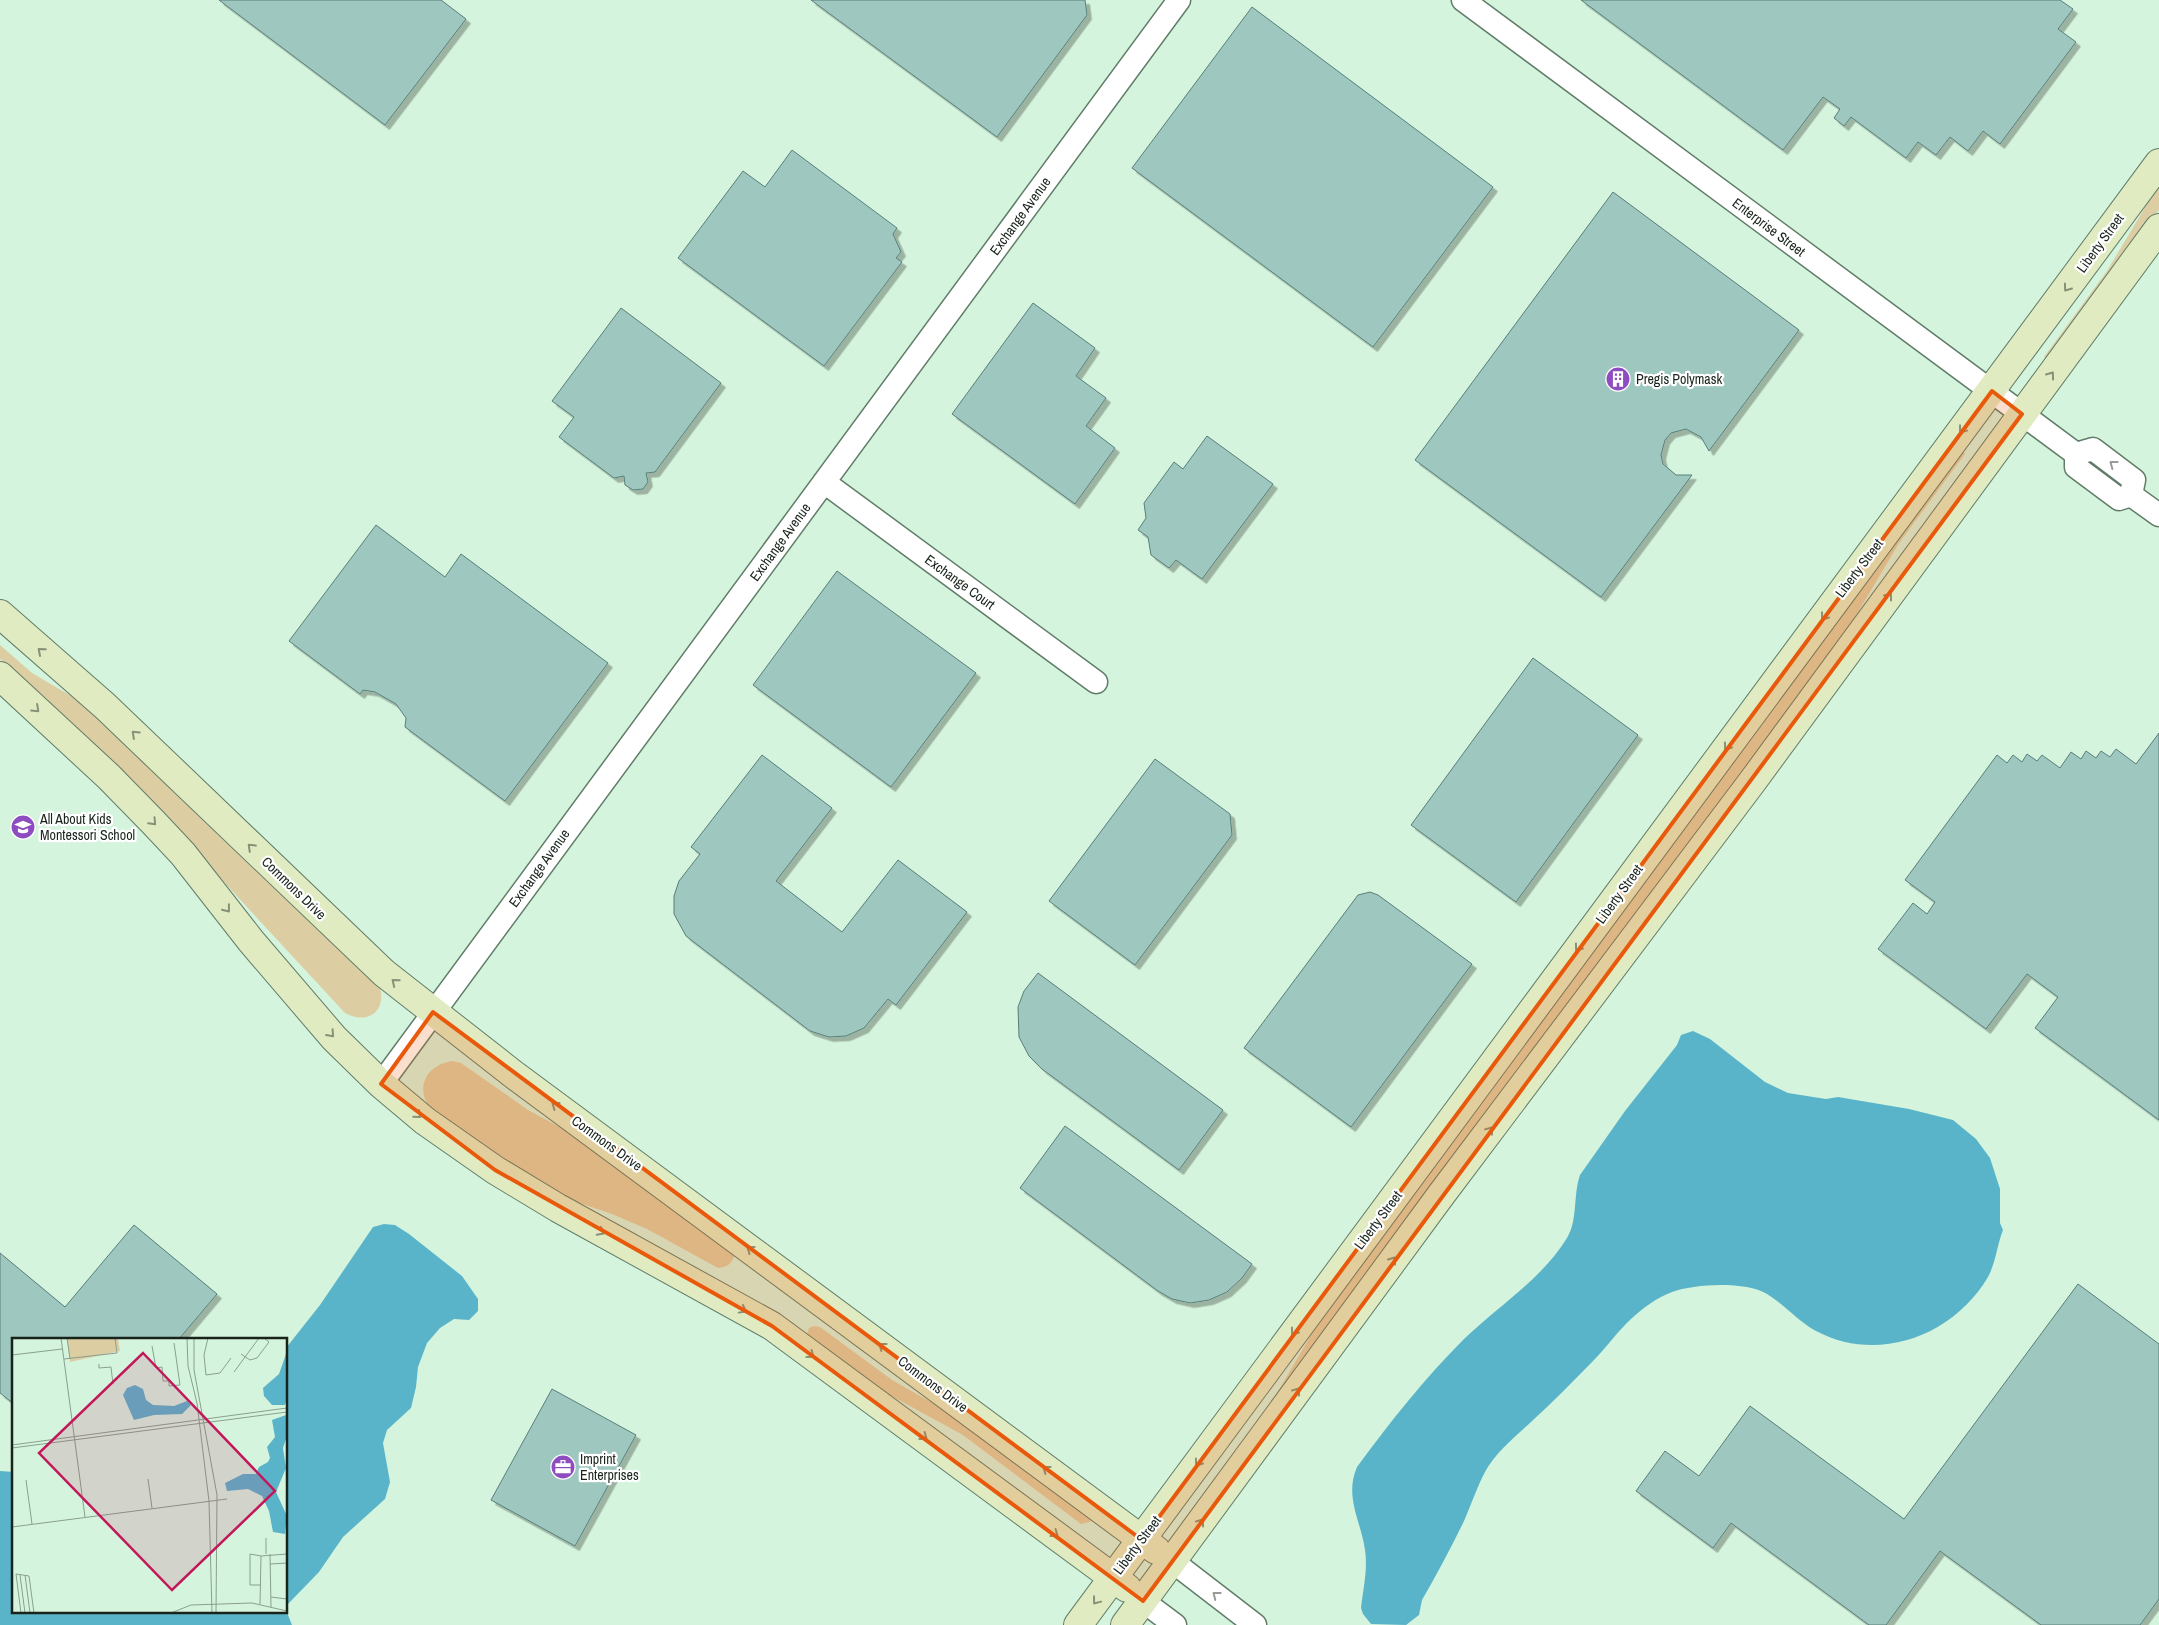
<svg xmlns="http://www.w3.org/2000/svg" width="2159" height="1625" font-family="'Archivo Narrow',sans-serif">
	<style>
		.green { fill: #dccda2 }
		.water { fill: #5ab4c9 }
		.building { fill: #9ec7c0; stroke: #587f79; filter: url(#shadow) }
		.lines { fill: none; stroke-linecap: round; stroke-linejoin: round }
		.street-casing { stroke: #617d69; stroke-width: 25 }
		.secondary-casing { stroke: #617d69; stroke-width: 30 }
		.street { stroke: #fff; stroke-width: 22 }
		.secondary { stroke: #e1ebc2; stroke-width: 28 }
		.oneway { stroke: #879177 }
		.oneway2 { stroke: #979c98 }
		.marked { fill: #e8590c; fill-opacity: 0.2; stroke: #e8590c; stroke-width: 4; stroke-linejoin: round }
		.labels { text-anchor: middle; dominant-baseline: central; stroke-width: 4.5; stroke-linejoin: round; paint-order: stroke }
		.street-label { font-size: 14px; fill: #18231b; stroke: #fff }
		.poi-label { font-size: 14px; fill: #18231b; stroke: #fff; text-anchor: start }
		.inset-road { fill: none; stroke: #89a08f; stroke-width: 1 }
		.view { fill: #c2185b; fill-opacity: 0.15; stroke: #c2185b; stroke-width: 2.5 }
		.inset-edge { fill: none; stroke: #18231b; stroke-width: 2.5 }
	</style>
	<defs>
		<filter id="shadow"><feDropShadow dx="4.5" dy="4.5" stdDeviation="0" flood-color="#0004"/></filter>
	</defs>
	<rect width="100%" height="100%" fill="#d5f4dd"/>
	<path class="green" d="M2159,184V210L2048,361L2044,357L2107,271Z
		M1962,449L1965,454L1899,543L1839,644L1188,1523L1184,1520L1273,1400L1331,1301Z
		M0,645L32,673L83,703L379,984C388,1010 369,1026 345,1013L209,866L0,659Z
		M452,1061L461,1063L528,1110L591,1144L735,1255C731,1264 728,1267 718,1268L647,1229L612,1214L568,1199L499,1159L429,1107C415,1085 428,1065 452,1061Z
		M814,1326L820,1327L892,1380L973,1426L1092,1518L1090,1522L1081,1524L963,1435L888,1394L810,1338L807,1334L809,1328Z"/>
	<path class="water" d="M1693,1031L1710,1039L1765,1082L1788,1093L1826,1099L1838,1097L1909,1109L1953,1120L1976,1139L1990,1158L2000,1189V1223L2003,1230C1997,1245 1996,1262 1988,1277C1953,1336 1878,1364 1816,1331C1798,1321 1785,1305 1767,1294C1745,1281 1695,1284 1672,1292C1656,1298 1643,1308 1631,1319C1617,1332 1606,1348 1593,1361C1573,1381 1553,1402 1532,1421C1516,1436 1495,1453 1485,1472C1477,1487 1471,1505 1464,1521C1451,1548 1437,1574 1422,1600L1419,1615L1406,1625L1371,1624L1363,1614L1361,1608C1363,1590 1368,1569 1365,1550C1361,1521 1344,1497 1357,1467C1390,1422 1424,1379 1464,1339C1498,1306 1542,1279 1567,1238C1578,1220 1573,1195 1580,1175L1625,1111L1677,1045L1681,1035Z
		M384,1224L395,1225L409,1234L462,1276L478,1299V1311L469,1320L454,1319L440,1328L427,1343L418,1367L416,1387L411,1408L387,1430L383,1443L390,1482L385,1499L343,1537L319,1572L288,1604V1615L292,1625H0V1471L14,1472V1611H286V1348L320,1305L373,1227Z"/>
	<path class="building" d="M219,0H441L466,19L385,125Z
		M811,0H1085L1087,15L997,137Z
		M1581,0H2060L2073,9L2058,29L2076,42L2000,144L1983,131L1968,151L1950,137L1936,155L1918,142L1906,158L1851,117L1844,126L1834,118L1840,109L1823,97L1783,150Z
		M1252,7L1493,187L1373,347L1132,168Z
		M792,150L897,228L893,234L901,252L896,258L902,262L824,366L678,258L743,171L765,187Z
		M1613,192L1799,330L1709,451L1701,437L1686,429L1671,433L1665,440L1661,455L1663,464L1676,475H1692L1601,597L1415,460Z
		M1033,303L1095,348L1076,376L1106,398L1086,426L1115,448L1075,504L952,414Z
		M621,308L721,383L655,472L646,473L648,482L643,489L633,490L625,485L624,476L614,478L559,437L574,417L552,401Z
		M1207,436L1273,484L1202,579L1176,560L1169,568L1151,555L1148,537L1138,530L1146,518L1144,503L1174,462L1183,469Z
		M376,525L445,577L461,554L608,663L505,801L405,727L406,718L396,704L375,692L363,690L360,694L289,641Z
		M837,571L976,673L891,787L753,685Z
		M1533,658L1638,735L1516,902L1411,825Z
		M2159,733V1120L2035,1028L2058,997L2027,974L1986,1029L1878,949L1913,903L1927,914L1935,902L1905,880L1997,755L2007,763L2013,755L2022,762L2027,754L2037,761L2042,755L2060,768L2071,752L2081,759L2086,751L2096,758L2101,751L2110,757L2116,749L2136,764Z
		M762,755L832,808L776,881L842,932L898,860L967,912L896,1005L888,999L864,1028L846,1036L829,1037L810,1031L686,936L674,914V896L679,881L700,854L691,847Z
		M1155,759L1230,814L1232,835L1135,965L1049,901Z
		M1370,892L1378,895L1472,964L1351,1127L1244,1048L1358,895Z
		M1038,973L1223,1110L1179,1170L1042,1069L1029,1056L1019,1037L1018,1007L1024,991Z
		M1065,1126L1252,1264L1242,1278L1227,1292L1209,1300L1190,1303L1172,1299L1158,1291L1020,1188Z
		M134,1225L217,1294L179,1339H14V1404L0,1393V1253L65,1307Z
		M2078,1284L2159,1344V1599L2140,1625H2041L1940,1551L1886,1625H1869L1731,1523L1713,1548L1636,1491L1665,1451L1699,1476L1750,1406L1904,1519Z
		M552,1389L636,1435L575,1546L491,1500Z"/>
	<g class="lines">
		<defs>
			<path id="street" d="M1463,0L2076,454
				M2076,454L2093,449L2134,480L2131,495
				M2076,454V467L2119,499L2131,495
				M824,482L1096,682
				M2131,495L2159,515
				M381,1084L1179,0
				M1172,1561L1255,1625
				M1143,1601L1175,1625"/>
			<path id="secondary" d="M0,614L105,706L384,973L513,1074L1156,1550
				M0,676L109,777L153,822L183,854L251,941L334,1038L381,1084L425,1121L495,1170L558,1208L772,1326L1127,1588
				M1078,1625L2159,163
				M1125,1625L1441,1195L1752,782L2159,228"/>
		</defs>
		<use href="#street" class="street-casing"/>
		<use href="#secondary" class="secondary-casing"/>
		<use href="#street" class="street"/>
		<use href="#secondary" class="secondary"/>
	</g>
	<defs><path id="oneway-chevron" d="M-2-3.5L2.5 0L-2 3.5" fill="none" stroke-width="1.6" stroke-linecap="round" stroke-linejoin="round" transform="scale(1.25)"/></defs>
	<g class="oneway">
		<use href="#oneway-chevron" transform="translate(2067 288) rotate(126)"/>
		<use href="#oneway-chevron" transform="translate(2051 375) rotate(-54)"/>
		<use href="#oneway-chevron" transform="translate(1962 430) rotate(127)"/>
		<use href="#oneway-chevron" transform="translate(1889 596) rotate(-54)"/>
		<use href="#oneway-chevron" transform="translate(1824 617) rotate(127)"/>
		<use href="#oneway-chevron" transform="translate(41 651) rotate(-139)"/>
		<use href="#oneway-chevron" transform="translate(36 709) rotate(43)"/>
		<use href="#oneway-chevron" transform="translate(135 734) rotate(-137)"/>
		<use href="#oneway-chevron" transform="translate(1727 747) rotate(126)"/>
		<use href="#oneway-chevron" transform="translate(153 822) rotate(47)"/>
		<use href="#oneway-chevron" transform="translate(251 847) rotate(-136)"/>
		<use href="#oneway-chevron" transform="translate(227 909) rotate(52)"/>
		<use href="#oneway-chevron" transform="translate(1578 948) rotate(126)"/>
		<use href="#oneway-chevron" transform="translate(395 982) rotate(-141)"/>
		<use href="#oneway-chevron" transform="translate(331 1034) rotate(48)"/>
		<use href="#oneway-chevron" transform="translate(555 1105) rotate(-144)"/>
		<use href="#oneway-chevron" transform="translate(418 1115) rotate(40)"/>
		<use href="#oneway-chevron" transform="translate(1490 1130) rotate(-53)"/>
		<use href="#oneway-chevron" transform="translate(601 1232) rotate(28)"/>
		<use href="#oneway-chevron" transform="translate(750 1249) rotate(-144)"/>
		<use href="#oneway-chevron" transform="translate(1393 1260) rotate(-54)"/>
		<use href="#oneway-chevron" transform="translate(743 1310) rotate(29)"/>
		<use href="#oneway-chevron" transform="translate(1294 1332) rotate(126)"/>
		<use href="#oneway-chevron" transform="translate(882 1346) rotate(-143)"/>
		<use href="#oneway-chevron" transform="translate(811 1355) rotate(36)"/>
		<use href="#oneway-chevron" transform="translate(1297 1391) rotate(-54)"/>
		<use href="#oneway-chevron" transform="translate(924 1437) rotate(37)"/>
		<use href="#oneway-chevron" transform="translate(1198 1463) rotate(126)"/>
		<use href="#oneway-chevron" transform="translate(1046 1469) rotate(-143)"/>
		<use href="#oneway-chevron" transform="translate(1201 1522) rotate(-54)"/>
		<use href="#oneway-chevron" transform="translate(1055 1534) rotate(36)"/>
		<use href="#oneway-chevron" transform="translate(1096 1601) rotate(127)"/>
	</g>
	<g class="oneway2">
		<use href="#oneway-chevron" transform="translate(2113 464) rotate(-143)"/>
		<use href="#oneway-chevron" transform="translate(1216 1595) rotate(-142)"/>
	</g>
	<path class="marked" d="M1992,391L2022,414L1143,1601L772,1326L495,1170L381,1084L433,1012L1142,1540Z"/>
	<defs>
		<symbol id="building-disc" viewBox="-11 -11 22 22"><circle r="9.5" fill="#8e4cc1" stroke="#fff"/><path d="M-4-6H4V6H1V3H-1V6H-4ZM-2.5-4.3h1.7v1.8h-1.7ZM.8-4.3h1.7v1.8H.8ZM-2.5-1h1.7V.8h-1.7ZM.8-1h1.7V.8H.8Z" fill="#fff"/></symbol>
		<symbol id="school-disc" viewBox="-11 -11 22 22"><circle r="9.5" fill="#8e4cc1" stroke="#fff"/><path d="M0-5L7-2L0 1L-7-2ZM-4 1L0 2.5L4 1V4Q0 6-4 4Z" fill="#fff"/></symbol>
		<symbol id="office-disc" viewBox="-11 -11 22 22"><circle r="9.5" fill="#8e4cc1" stroke="#fff"/><path d="M-6-3h4V-5.5h4V-3h4V5H-6ZM-1-4.5V-3h2v-1.5ZM-6 0V1H6V0Z" fill="#fff"/></symbol>
	</defs>
	<g fill-rule="evenodd">
		<use href="#building-disc" x="1604" y="365" width="28" height="28"/>
		<use href="#school-disc" x="9" y="813" width="28" height="28"/>
		<use href="#office-disc" x="549" y="1453" width="28" height="28"/>
	</g>
	<g class="labels">
		<g class="street-label">
			<text transform="translate(1020 216) rotate(-54)">Exchange Avenue</text>
			<text transform="translate(1769 227) rotate(37)">Enterprise Street</text>
			<text transform="translate(2100 243) rotate(-54)">Liberty Street</text>
			<text transform="translate(780 542) rotate(-54)">Exchange Avenue</text>
			<text transform="translate(1859 568) rotate(-53)">Liberty Street</text>
			<text transform="translate(960 582) rotate(36)">Exchange Court</text>
			<text transform="translate(539 868) rotate(-54)">Exchange Avenue</text>
			<text transform="translate(294 888) rotate(44)">Commons Drive</text>
			<text transform="translate(1619 894) rotate(-54)">Liberty Street</text>
			<text transform="translate(607 1143) rotate(36)">Commons Drive</text>
			<text transform="translate(1378 1220) rotate(-53)">Liberty Street</text>
			<text transform="translate(933 1384) rotate(37)">Commons Drive</text>
			<text transform="translate(1137 1545) rotate(-53)">Liberty Street</text>
		</g>
		<g class="poi-label">
			<text x="1636" y="379">Pregis Polymask</text>
			<text x="40" y="819">All About Kids<tspan x="40" dy="16">Montessori School</tspan></text>
			<text x="580" y="1459">Imprint<tspan x="580" dy="16">Enterprises</tspan></text>
		</g>
	</g>
	<g transform="translate(12 1338)">
		<rect width="275" height="275" fill="#d5f4dd"/>
		<path d="M55,0H106L108,13L58,24Z" fill="#dccda2"/>
		<path d="M274,16L275,17V61L273,67H260L252,58L251,50L267,36ZM123,47L131,51L134,62L141,67L162,68L175,63L179,67L170,76L142,77L122,82L111,57L115,50ZM274,77L275,98L271,110L274,130L264,154L275,178L273,196L261,194L257,173L250,158L236,151L215,153L213,145L231,136H244L247,129L256,124L258,120L255,109L263,99L260,82Z" fill="#5ab4c9"/>
		<path class="inset-road" d="M49,0L73,179M55,0L58,21M175,0L176,28L185,65L197,163L200,275M182,0V32L205,157L204,275M196,0L192,17L194,37L208,35L219,20M140,8L144,30L150,29L151,43H157V48L168,47L162,5M229,16L238,22L245,20L257,4L252,0M0,17L50,11M52,21L105,15L103,0M87,26V30L99,29L101,46M222,34L247,0M0,107L275,70M0,110L275,74M136,141L140,170M14,142L20,186M0,189L215,161M254,216V200M258,216L259,269M249,218L238,216V247H249M258,226L275,225M8,237L13,275M13,237L18,275M259,259L275,261M248,266L249,218L275,216M9,275L4,236L17,238L22,275M159,275L179,267L240,265L275,273"/>
		<path class="view" d="M131,15L263,153L160,252L27,115Z"/>
		<rect width="275" height="275" class="inset-edge"/>
	</g>
</svg>
